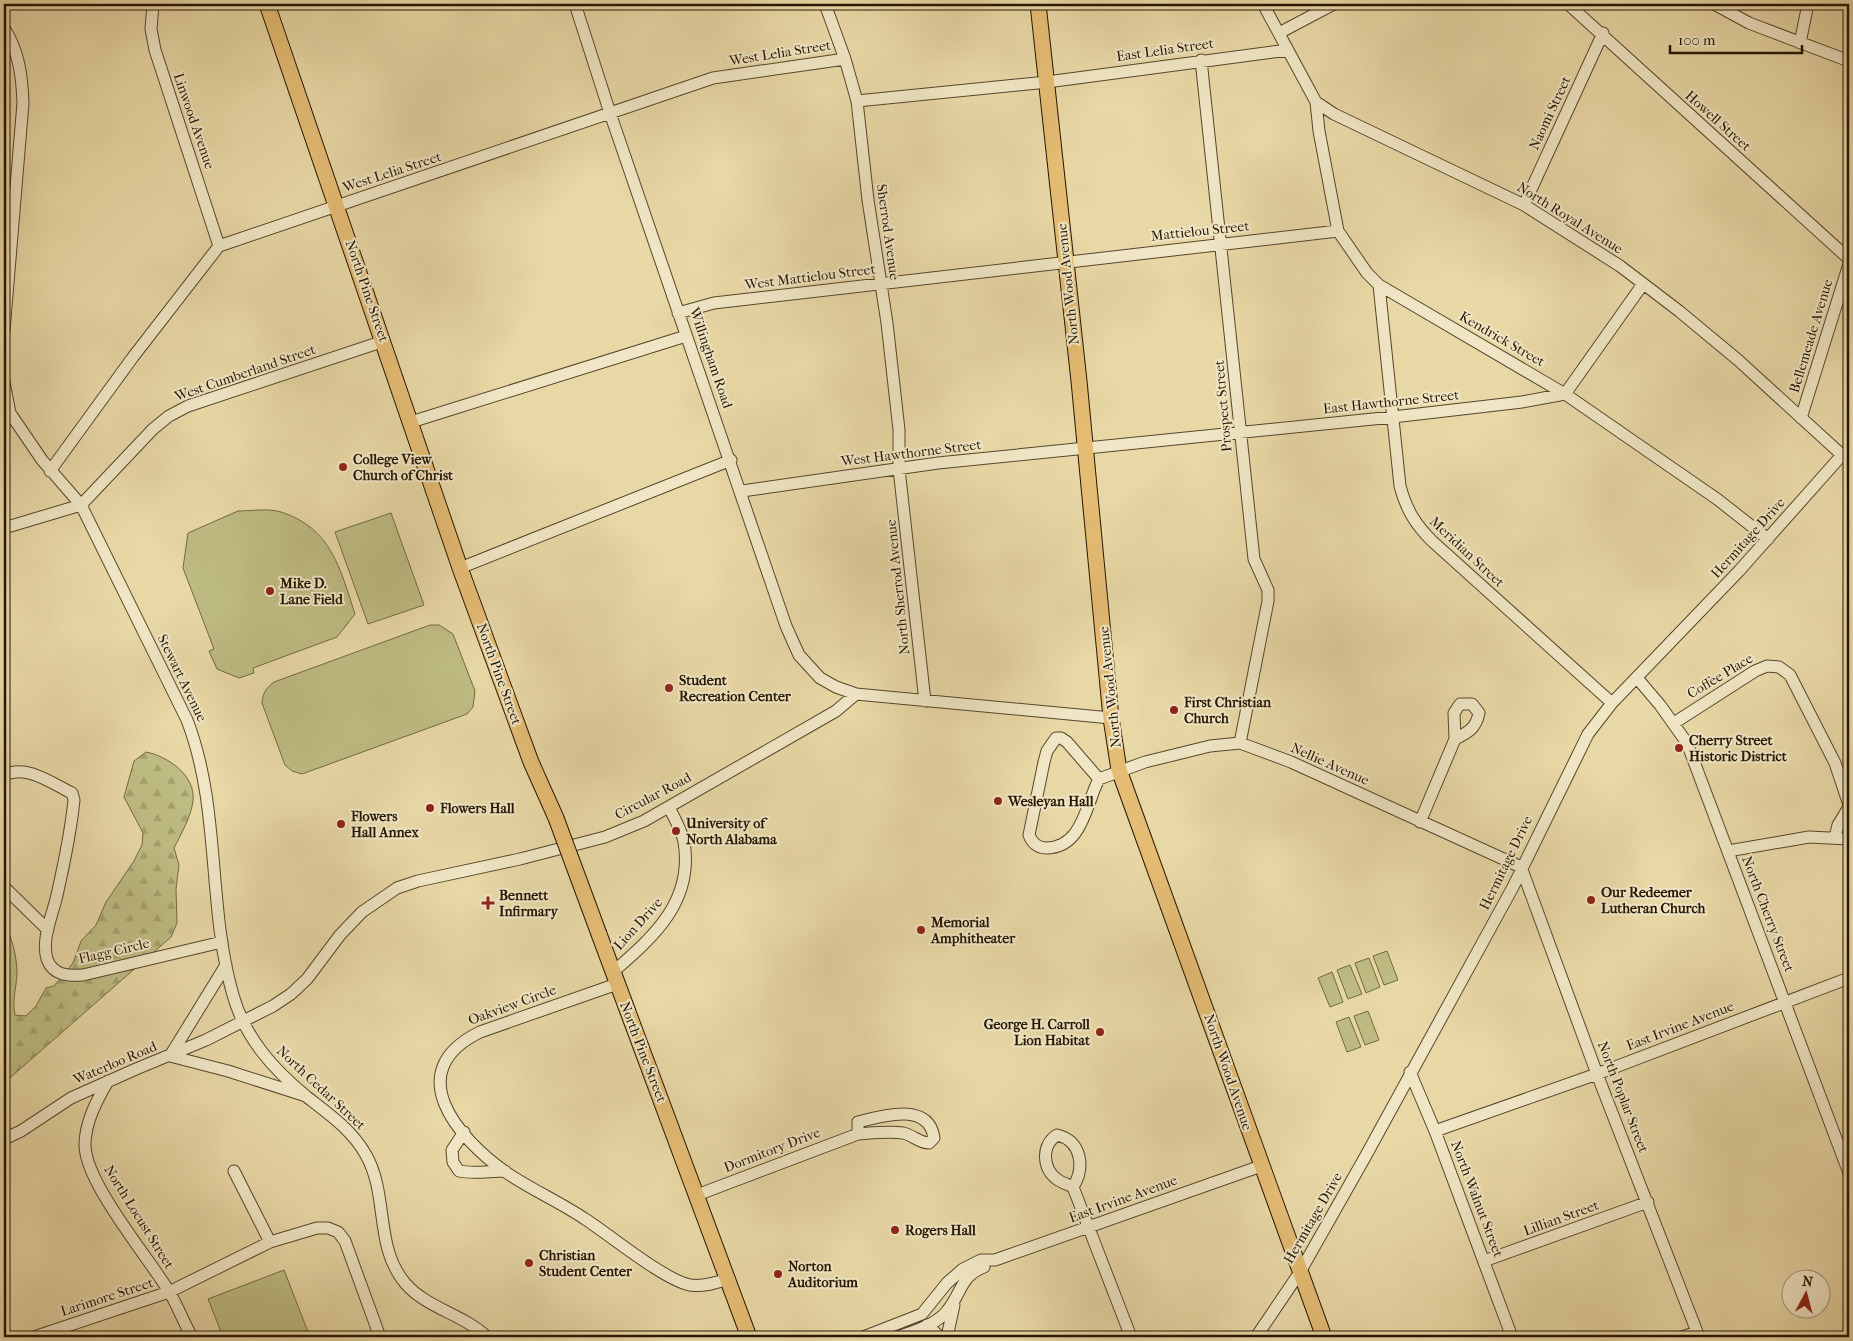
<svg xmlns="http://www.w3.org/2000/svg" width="1853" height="1341" font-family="'IM FELL French Canon',serif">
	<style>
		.forest { fill: url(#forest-firs); stroke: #726942 }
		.park { fill: #bebc82; stroke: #726942 }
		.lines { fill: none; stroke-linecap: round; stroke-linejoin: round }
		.minor-casing { stroke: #56462b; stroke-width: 13 }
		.major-casing { stroke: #261602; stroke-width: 17 }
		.minor { stroke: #f0e6c5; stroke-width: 11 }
		.major { stroke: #e4bc73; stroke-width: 15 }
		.major-bridge-casing { stroke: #261602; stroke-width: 17; stroke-linecap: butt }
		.major-bridge { stroke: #e4bc73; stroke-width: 15 }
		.poi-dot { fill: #8f2418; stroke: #f0e6c5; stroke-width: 2 }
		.labels { text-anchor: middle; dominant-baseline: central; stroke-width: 4; stroke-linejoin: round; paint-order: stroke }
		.street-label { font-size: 14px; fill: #261602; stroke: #f0e6c5 }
		.poi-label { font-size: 14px; font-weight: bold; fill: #261602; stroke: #f0e6c5; text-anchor: start }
	</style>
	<defs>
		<pattern id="forest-firs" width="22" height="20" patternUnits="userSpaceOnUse" patternTransform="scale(1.25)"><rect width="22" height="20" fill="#bebc82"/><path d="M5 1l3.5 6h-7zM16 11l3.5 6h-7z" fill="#a3a16f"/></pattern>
	</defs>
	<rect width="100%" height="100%" fill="#e8d8a6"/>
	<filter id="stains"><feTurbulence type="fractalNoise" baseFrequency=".004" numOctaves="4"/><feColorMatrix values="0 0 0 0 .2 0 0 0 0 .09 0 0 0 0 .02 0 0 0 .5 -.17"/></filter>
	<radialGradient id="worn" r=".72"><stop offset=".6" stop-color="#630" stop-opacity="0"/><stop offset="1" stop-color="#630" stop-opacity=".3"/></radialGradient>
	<path class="forest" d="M146,752C167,756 196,775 193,801C191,817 181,834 174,848L179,865L176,889L177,923L171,937L4,1083V921C12,938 17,956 17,975C16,989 12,1001 15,1015L26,1016L36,1006L46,988L54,986L73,963L81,941L96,925L106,902L134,861L142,845L143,833L124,797L134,761Z"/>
	<path class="park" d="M238,511C250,511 269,508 281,512C331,528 340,568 355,614L337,637L253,668L254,673L239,678L217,669L209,651L214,649L183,568L188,533Z
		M391,513L424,605L368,624L335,532Z
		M430,625H439L453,634L475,691L473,707L467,714L302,774L292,771L285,765L262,703C263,693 266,688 274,682Z
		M1387,951L1398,980L1384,985L1373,956Z
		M1369,958L1380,987L1366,993L1355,963Z
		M1350,965L1362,994L1348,999L1337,970Z
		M1332,972L1343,1002L1330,1007L1318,978Z
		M1368,1011L1379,1040L1365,1045L1354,1016Z
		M1349,1017L1361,1047L1347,1052L1336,1022Z
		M284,1270L310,1337H223L208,1299Z"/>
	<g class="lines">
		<defs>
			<path id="minor" d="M153,4L151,29L155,50L219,246
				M575,4L610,113L786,626L799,655L820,678L836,687L856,694L1111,718
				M825,4L845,59L857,101L868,200L887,323L899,430V469L925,701
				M1263,4L1316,102L1334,114L1524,205L1620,266L1679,311L1738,360L1842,455
				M1568,4L1849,259
				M1714,4L1749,23L1849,61
				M4,28C19,51 22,76 23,103L4,331
				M1279,33L1334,4
				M1800,43L1808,4
				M1201,60L1254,559L1268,590V601L1240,743
				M857,101L1047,82L1288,50
				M1316,102L1319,131L1338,231L1367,273L1379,285L1565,394L1717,499L1768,539
				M1524,205L1603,33
				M1379,285L1400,486C1406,509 1415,524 1432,541L1612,703
				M678,313L714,303L1338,231
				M4,382L10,413L42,460L81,505L187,720C221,808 207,905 233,995C245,1038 273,1069 307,1097C329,1114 352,1130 366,1155C389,1196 374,1246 405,1283C426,1308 463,1314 487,1337
				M1801,418L1849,264
				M411,422L686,336
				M50,471L133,357L219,246L713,78L845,59
				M742,491L938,463L1393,417L1522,402L1565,394L1643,284
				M4,528L81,505L153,429L169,416L188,406L384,341
				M460,568L731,460
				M1637,678L1660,705L1687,743L1849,1173
				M1460,704H1472L1479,713C1476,728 1469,732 1455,739L1454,713Z
				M1674,723L1755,671L1767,666L1779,667L1790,675L1835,763L1849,805
				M1056,738H1061L1067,742L1099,779C1086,803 1083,848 1046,848C1038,848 1032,843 1029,835L1044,762L1047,751Z
				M4,775C27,764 51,783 72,793L74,800C71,831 64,864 57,895C53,914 41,939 47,959C53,976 69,976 83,975L222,942
				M1099,779L1145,762L1210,746L1240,743L1291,762L1521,867L1597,1074L1699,1337
				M1420,822L1455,739
				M1835,837L1838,825L1849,807
				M1728,851L1809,837L1849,839
				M4,887L48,930
				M226,965L170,1056L228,1071L303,1095
				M613,972C653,937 694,902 684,842C682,831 674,818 669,807
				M617,984L480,1032C400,1071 457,1138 507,1173C532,1190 560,1202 585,1219C610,1235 664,1280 690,1285C703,1287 716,1283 728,1279
				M1410,1072L1435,1131L1512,1337
				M108,1081C97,1100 85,1122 85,1145C85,1183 149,1258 170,1293C178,1307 184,1323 192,1337
				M1435,1131L1597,1074L1849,978
				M464,1132L452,1150L453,1162L459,1171C474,1174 489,1171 505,1171
				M1057,1135C1082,1141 1085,1168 1073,1187C1069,1185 1063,1183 1058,1180C1042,1169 1041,1145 1057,1135Z
				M4,1139L21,1131L71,1098L136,1069L206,1040L273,1006L291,994L307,979L340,935L362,912L397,888L418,881L520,859L605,837L644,821L836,711L856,694
				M234,1171L270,1242
				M1073,1187L1131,1337
				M697,1195L858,1134V1122C881,1116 929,1101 934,1138L929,1143C919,1143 913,1135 903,1133C888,1131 873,1133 858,1134
				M1484,1261L1648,1202
				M927,1325L940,1337
				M34,1337L169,1292L270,1242L317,1228H328L338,1232L345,1241L380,1337
				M863,1337L922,1314L947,1283L963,1269L981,1260H995L1261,1166
				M898,1337C914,1331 936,1325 947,1311C962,1293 960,1276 984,1267
				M947,1337L954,1305
				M1256,1337L1300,1272L1364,1159L1513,887L1588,734L1612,703L1739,571L1842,455
				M1682,1337L1697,1332"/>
			<path id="major" d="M267,4L460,568L531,762L556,818
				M1038,4L1079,381L1111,718L1119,770L1324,1337
				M599,934L749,1337"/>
		</defs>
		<use href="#minor" class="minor-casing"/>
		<use href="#major" class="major-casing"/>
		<use href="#minor" class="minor"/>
		<use href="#major" class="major"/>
		<defs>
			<path id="major-bridge" d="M556,818L599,934"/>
		</defs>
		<use href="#major-bridge" class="major-bridge-casing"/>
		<use href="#major-bridge" class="major-bridge"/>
	</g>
	<g class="poi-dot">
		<circle cx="343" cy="467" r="5"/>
		<circle cx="270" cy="591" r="5"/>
		<circle cx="669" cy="688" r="5"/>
		<circle cx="1174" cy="710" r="5"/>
		<circle cx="1679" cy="748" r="5"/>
		<circle cx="998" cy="801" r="5"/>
		<circle cx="430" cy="808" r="5"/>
		<circle cx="341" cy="824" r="5"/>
		<circle cx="676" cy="831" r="5"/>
		<circle cx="1591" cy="900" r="5"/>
		<path d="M485.5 895.5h5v5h5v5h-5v5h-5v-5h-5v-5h5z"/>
		<circle cx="921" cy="930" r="5"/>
		<circle cx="1100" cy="1032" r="5"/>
		<circle cx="895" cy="1230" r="5"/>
		<circle cx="529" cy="1263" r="5"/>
		<circle cx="778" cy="1274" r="5"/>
	</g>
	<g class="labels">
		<g class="street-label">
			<text transform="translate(1165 50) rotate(-8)">East Lelia Street</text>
			<text transform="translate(780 53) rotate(-9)">West Lelia Street</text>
			<text transform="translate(1550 113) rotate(-65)">Naomi Street</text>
			<text transform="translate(194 121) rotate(71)">Linwood Avenue</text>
			<text transform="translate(1718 121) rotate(42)">Howell Street</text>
			<text transform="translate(392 172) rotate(-18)">West Lelia Street</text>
			<text transform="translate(1570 218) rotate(32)">North Royal Avenue</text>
			<text transform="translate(1200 231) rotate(-6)">Mattielou Street</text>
			<text transform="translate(888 232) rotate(82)">Sherrod Avenue</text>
			<text transform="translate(810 277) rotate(-7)">West Mattielou Street</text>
			<text transform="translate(1068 284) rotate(-96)">North Wood Avenue</text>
			<text transform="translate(367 291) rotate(71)">North Pine Street</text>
			<text transform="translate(1811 336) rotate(-73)">Bellemeade Avenue</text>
			<text transform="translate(1502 339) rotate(30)">Kendrick Street</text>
			<text transform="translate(711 358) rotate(71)">Willingham Road</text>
			<text transform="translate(245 373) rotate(-19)">West Cumberland Street</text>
			<text transform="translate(1391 402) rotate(-6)">East Hawthorne Street</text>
			<text transform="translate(1223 406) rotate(-95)">Prospect Street</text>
			<text transform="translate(911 453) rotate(-7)">West Hawthorne Street</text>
			<text transform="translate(1748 538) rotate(-48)">Hermitage Drive</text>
			<text transform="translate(1467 552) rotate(43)">Meridian Street</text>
			<text transform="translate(898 587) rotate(-96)">North Sherrod Avenue</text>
			<text transform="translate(499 674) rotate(70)">North Pine Street</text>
			<text transform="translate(1720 676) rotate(-31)">Coffee Place</text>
			<text transform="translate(182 678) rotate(64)">Stewart Avenue</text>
			<text transform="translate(1110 687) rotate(-96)">North Wood Avenue</text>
			<text transform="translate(1330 764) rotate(24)">Nellie Avenue</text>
			<text transform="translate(653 796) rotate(-28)">Circular Road</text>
			<text transform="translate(1506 863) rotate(-64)">Hermitage Drive</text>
			<text transform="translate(1768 914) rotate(69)">North Cherry Street</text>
			<text transform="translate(638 924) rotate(-48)">Lion Drive</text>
			<text transform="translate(114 951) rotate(-13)">Flagg Circle</text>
			<text transform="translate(512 1005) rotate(-20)">Oakview Circle</text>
			<text transform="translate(1680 1026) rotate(-21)">East Irvine Avenue</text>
			<text transform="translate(643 1052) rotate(69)">North Pine Street</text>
			<text transform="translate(115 1063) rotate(-23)">Waterloo Road</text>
			<text transform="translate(1228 1072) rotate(71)">North Wood Avenue</text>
			<text transform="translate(321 1088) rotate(43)">North Cedar Street</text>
			<text transform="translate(1623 1097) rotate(69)">North Poplar Street</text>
			<text transform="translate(772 1150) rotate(-21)">Dormitory Drive</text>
			<text transform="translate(1123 1199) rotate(-20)">East Irvine Avenue</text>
			<text transform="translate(1477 1199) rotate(69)">North Walnut Street</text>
			<text transform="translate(139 1217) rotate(58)">North Locust Street</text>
			<text transform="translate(1313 1218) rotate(-60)">Hermitage Drive</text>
			<text transform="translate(1561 1218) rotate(-20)">Lillian Street</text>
			<text transform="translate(107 1297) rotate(-18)">Larimore Street</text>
		</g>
		<g class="poi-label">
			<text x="353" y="459">College View<tspan x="353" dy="16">Church of Christ</tspan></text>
			<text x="280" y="583">Mike D.<tspan x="280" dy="16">Lane Field</tspan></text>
			<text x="679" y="680">Student<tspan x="679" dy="16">Recreation Center</tspan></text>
			<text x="1184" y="702">First Christian<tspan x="1184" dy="16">Church</tspan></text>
			<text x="1689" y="740">Cherry Street<tspan x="1689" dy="16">Historic District</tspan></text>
			<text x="1008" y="801">Wesleyan Hall</text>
			<text x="440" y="808">Flowers Hall</text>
			<text x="351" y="816">Flowers<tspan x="351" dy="16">Hall Annex</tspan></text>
			<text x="686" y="823">University of<tspan x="686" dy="16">North Alabama</tspan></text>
			<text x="1601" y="892">Our Redeemer<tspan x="1601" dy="16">Lutheran Church</tspan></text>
			<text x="499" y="895">Bennett<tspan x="499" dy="16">Infirmary</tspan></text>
			<text x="931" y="922">Memorial<tspan x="931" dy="16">Amphitheater</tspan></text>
			<text x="1090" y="1024" text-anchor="end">George H. Carroll<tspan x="1090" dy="16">Lion Habitat</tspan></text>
			<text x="905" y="1230">Rogers Hall</text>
			<text x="539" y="1255">Christian<tspan x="539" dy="16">Student Center</tspan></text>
			<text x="788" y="1266">Norton<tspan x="788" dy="16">Auditorium</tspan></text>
		</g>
	</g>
	<rect width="1853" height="1341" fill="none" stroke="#e8d8a6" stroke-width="20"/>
	<rect x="5" y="5" width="1843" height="1331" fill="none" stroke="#261602" stroke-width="2.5"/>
	<rect x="10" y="10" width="1833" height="1321" fill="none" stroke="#261602"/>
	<g transform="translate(1806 1294) rotate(7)"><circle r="24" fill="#f0e6c5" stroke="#9f9377"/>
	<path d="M0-4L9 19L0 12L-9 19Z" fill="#8f2418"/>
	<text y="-8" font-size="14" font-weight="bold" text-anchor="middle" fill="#261602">N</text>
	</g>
	<path d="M1670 45v8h132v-8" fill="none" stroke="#261602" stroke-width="2.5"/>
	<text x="1678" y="45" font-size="15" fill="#261602" stroke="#f0e6c5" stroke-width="4" paint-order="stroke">100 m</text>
	<rect width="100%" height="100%" filter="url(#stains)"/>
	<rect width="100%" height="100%" fill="url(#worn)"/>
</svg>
